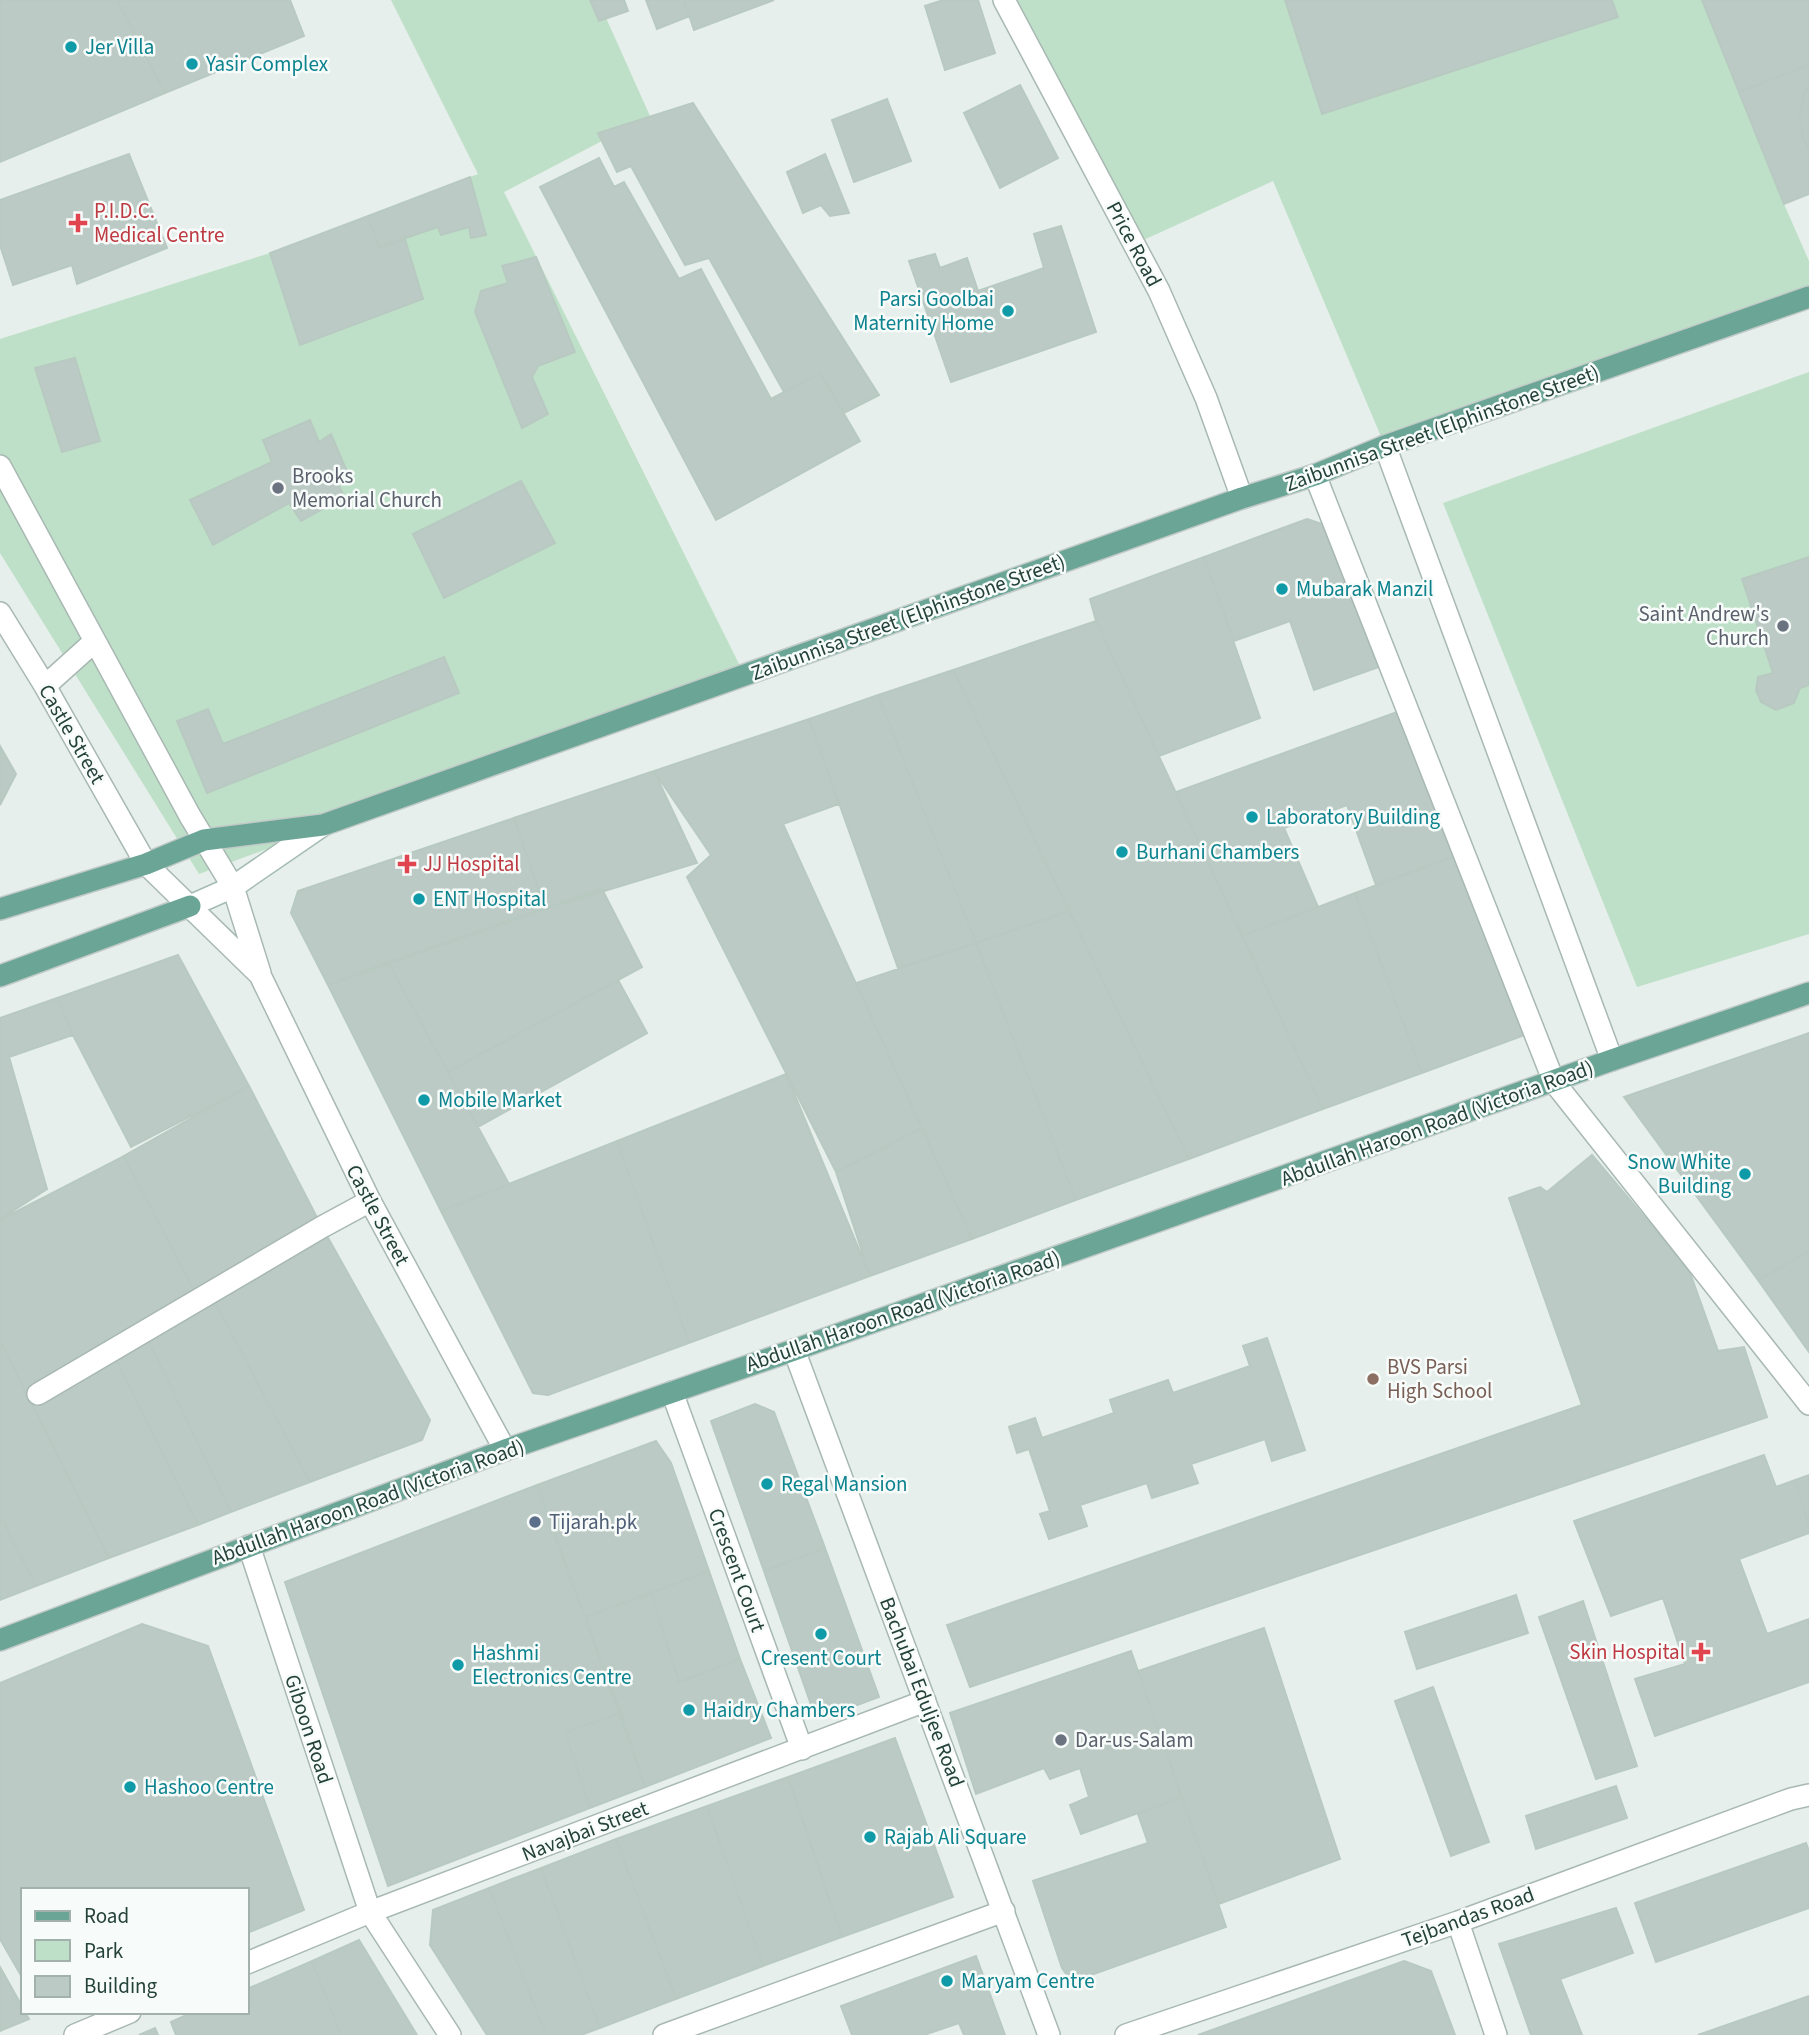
<svg xmlns="http://www.w3.org/2000/svg" width="1809" height="2035" font-family="'Source Sans 3',sans-serif">
	<style>
		.green { fill: #bfe0c8 }
		.building { fill: #bbcac4; stroke: #b8c9c2; stroke-width: 2 }
		.lines { fill: none; stroke-linecap: round; stroke-linejoin: round }
		.minor-casing { stroke: #a8b8b2; stroke-width: 24 }
		.tertiary-casing { stroke: #a8b8b2; stroke-width: 24 }
		.secondary-casing { stroke: #a4bbb3; stroke-width: 24 }
		.primary-casing { stroke: #c2cac8; stroke-width: 24 }
		.minor { stroke: #fff; stroke-width: 21 }
		.tertiary { stroke: #fff; stroke-width: 21 }
		.secondary { stroke: #fff; stroke-width: 21 }
		.primary { stroke: #6aa596; stroke-width: 21 }
		.culture-dot { fill: #0f9aa8; stroke: #f7fbf9; stroke-width: 2.5 }
		.health-dot { fill: #e0444e; stroke: #f7fbf9; stroke-width: 2.5 }
		.worship-dot { fill: #6b7280; stroke: #f7fbf9; stroke-width: 2.5 }
		.education-dot { fill: #8d6e63; stroke: #f7fbf9; stroke-width: 2.5 }
		.service-dot { fill: #5c6f8a; stroke: #f7fbf9; stroke-width: 2.5 }
		.labels { text-anchor: middle; dominant-baseline: central; stroke-width: 5; stroke-linejoin: round; paint-order: stroke }
		.culture-label { font-size: 21px; fill: #0d838f; stroke: #f7fbf9; text-anchor: start }
		.health-label { font-size: 21px; fill: #be3a42; stroke: #f7fbf9; text-anchor: start }
		.street-label { font-size: 21px; fill: #24423a; stroke: #f7fbf9 }
		.worship-label { font-size: 21px; fill: #5b616d; stroke: #f7fbf9; text-anchor: start }
		.education-label { font-size: 21px; fill: #785e54; stroke: #f7fbf9; text-anchor: start }
		.service-label { font-size: 21px; fill: #4e5e75; stroke: #f7fbf9; text-anchor: start }
	</style>
	<rect width="100%" height="100%" fill="#e6efeb"/>
	<path class="green" d="M391,0H598L650,116L504,192L744,674L199,874L0,553V339L270,253L478,174Z
		M1006,0H1703L1784,204L1809,261V297L1385,446L1273,181L1137,243Z
		M1809,372V934L1637,987L1443,503Z"/>
	<path class="building" d="M0,0H117L165,93L0,162Z
		M117,0H290L304,36L165,93Z
		M590,0H624L628,11L599,21Z
		M646,0H684L690,16L657,29Z
		M684,0H774L694,30Z
		M943,0H978L995,53L945,70L925,6Z
		M1285,0H1612L1618,17L1322,114Z
		M1702,0H1809V65L1739,92Z
		M1809,65V86L1803,96L1800,117L1803,137L1809,150V194L1784,204L1739,92Z
		M1020,85L1058,158L1000,188L964,113Z
		M1809,86V150L1803,137L1800,117L1803,96Z
		M887,99L911,161L854,182L832,120Z
		M693,103L879,395L844,413L820,373L784,392L709,258L685,265L631,166L617,172L598,133Z
		M129,154L167,248L77,284L72,265L13,285L0,245V200Z
		M825,154L849,213L830,216L821,205L803,213L787,172Z
		M599,158L614,187L624,182L679,279L701,269L771,399L820,373L860,441L716,520L540,187Z
		M470,177L486,235L471,238L469,227L441,235L438,227L379,247L368,216Z
		M368,216L379,247L405,239L423,299L300,345L270,253Z
		M1061,226L1096,332L951,382L909,261L935,254L940,268L967,258L978,291L1044,268L1034,234Z
		M536,257L575,352L538,366L532,377L548,414L522,428L475,312L481,291L508,283L502,266Z
		M75,358L100,441L62,452L35,368Z
		M310,420L319,442L331,434L348,474L336,479L344,497L301,521L289,503L213,545L190,500L272,462L263,440Z
		M521,481L555,543L444,598L413,534Z
		M1307,519L1322,524L1379,667L1314,690L1290,621L1234,641L1204,557Z
		M1204,557L1260,718L1159,756L1096,621L1090,599Z
		M1809,557V685L1800,688L1794,703L1776,710L1761,702L1756,690L1758,677L1773,673L1742,579Z
		M1096,621L1323,1109L1189,1159L953,670Z
		M444,657L459,693L207,793L177,721L208,709L223,744Z
		M953,670L1069,911L976,943L878,695Z
		M878,695L976,943L898,968L809,719Z
		M1397,712L1455,856L1376,885L1347,805L1284,828L1318,907L1242,936L1176,792Z
		M809,719L839,804L783,824L922,1128L836,1172L687,877L711,855L654,771Z
		M0,746L16,774L0,805Z
		M654,771L697,863L545,909L514,818Z
		M514,818L545,909L328,985L291,913L298,891Z
		M1455,856L1527,1034L1422,1073L1355,893Z
		M602,889L642,967L448,1072L388,962Z
		M1355,893L1422,1073L1323,1109L1242,936Z
		M1069,911L1189,1159L1076,1200L976,943Z
		M976,943L1076,1200L972,1239L856,983Z
		M178,955L249,1086L131,1147L73,1035L57,998Z
		M388,962L509,1184L441,1211L328,985Z
		M618,980L647,1033L478,1127L448,1072Z
		M57,998L73,1035L9,1057L47,1189L0,1219V1018Z
		M1809,1033V1251L1758,1280L1624,1097Z
		M786,1074L870,1276L689,1343L617,1141Z
		M249,1086L322,1227L199,1300L124,1156Z
		M922,1128L972,1239L870,1276L836,1172Z
		M617,1141L689,1343L548,1395L533,1393L441,1211Z
		M1592,1155L1689,1270L1718,1351L1744,1347L1767,1417L970,1687L947,1625L1582,1405L1509,1198L1540,1187L1547,1192Z
		M124,1156L199,1300L30,1400L0,1341V1220Z
		M322,1227L430,1420L422,1440L310,1482L210,1293Z
		M1809,1251V1352L1758,1280Z
		M210,1293L310,1482L231,1512L144,1332Z
		M144,1332L231,1512L198,1525L112,1351Z
		M1267,1338L1305,1450L1272,1461L1265,1439L1191,1464L1198,1483L1152,1498L1147,1483L1080,1505L1087,1526L1049,1539L1040,1514L1050,1511L1029,1449L1017,1453L1009,1427L1035,1418L1042,1438L1114,1413L1110,1400L1168,1380L1173,1393L1250,1366L1243,1346Z
		M0,1341L109,1558L36,1586L0,1515Z
		M112,1351L198,1525L109,1558L30,1400Z
		M755,1404L774,1412L825,1548L764,1571L711,1421Z
		M656,1441L671,1463L709,1571L585,1617L537,1485Z
		M1764,1455L1776,1487L1795,1480L1809,1527V1533L1739,1559L1767,1634L1809,1619V1682L1655,1736L1635,1679L1685,1664L1663,1598L1611,1616L1574,1521Z
		M1809,1475V1527L1795,1480Z
		M537,1485L563,1559L621,1713L565,1732L590,1808L388,1886L285,1582Z
		M0,1515L36,1586L0,1600Z
		M825,1548L879,1697L823,1718L814,1713L764,1571Z
		M709,1571L740,1659L679,1682L651,1593Z
		M651,1593L679,1682L740,1659L771,1738L645,1787L585,1617Z
		M1516,1595L1528,1633L1417,1669L1405,1632Z
		M1583,1601L1637,1766L1596,1779L1539,1617Z
		M142,1624L208,1646L304,1910L247,1933V1890H23V1979L0,1939V1683Z
		M1264,1628L1340,1859L1219,1904L1138,1671Z
		M1131,1651L1182,1797L1081,1834L1070,1805L1089,1797L1080,1768L1050,1779L1044,1768L976,1794L950,1713Z
		M1433,1687L1489,1842L1451,1856L1395,1701Z
		M621,1713L645,1787L590,1808L565,1732Z
		M895,1738L953,1897L842,1937L788,1777Z
		M788,1777L842,1937L763,1966L707,1806Z
		M1616,1786L1627,1818L1536,1849L1526,1816Z
		M1182,1797L1226,1927L1088,1976L1080,1977L1067,1975L1062,1968L1033,1881L1148,1843L1138,1814Z
		M707,1806L763,1966L676,1999L616,1839Z
		M616,1839L676,1999L600,2028L541,1868Z
		M1806,1843L1809,1851V1908L1656,1962L1635,1903Z
		M541,1868L600,2028L581,2035H546L489,1888Z
		M489,1888L546,2035H487L430,1945L433,1910Z
		M1616,1908L1633,1953L1560,1979L1582,2035H1531L1499,1944Z
		M359,1940L417,2035H341L312,1961Z
		M976,1956L1005,2035H964L959,2023L924,2035H852L841,2006Z
		M312,1961L341,2035H176L171,2022L193,2012H247V1989Z
		M1404,1961L1431,1971L1455,2035H1198Z
		M0,1967L23,2008V2012H25L29,2019L0,2031Z
		M1809,1996V2035H1698Z
		M155,2028L158,2035H139Z"/>
	<g class="lines">
		<defs>
			<path id="minor" d="M1004,0L1159,291L1206,398L1242,498
				M1385,446L1612,1060
				M1315,475L1554,1082L1809,1404
				M794,1350L1049,2035
				M672,1392L802,1749
				M38,1394L322,1227L370,1201
				M249,1546L370,1912L450,2035
				M1458,1922L1496,2035
				M247,1963L370,1912L925,1701
				M75,2035L130,2012
				M664,2035L1004,1911
				M1126,2035L1458,1922L1791,1799L1809,1795"/>
			<path id="tertiary" d="M0,466L190,816L233,887L260,973
				M0,613L45,686L146,864L260,975L370,1201L505,1450
				M45,686L95,641"/>
			<path id="secondary" d="M190,906L233,887L323,825"/>
			<path id="primary" d="M0,909L146,864L204,840L323,825L1242,498L1315,475L1385,446L1809,297
				M0,976L190,906
				M0,1640L505,1450L794,1350L1612,1060L1809,993"/>
		</defs>
		<use href="#minor" class="minor-casing"/>
		<use href="#tertiary" class="tertiary-casing"/>
		<use href="#secondary" class="secondary-casing"/>
		<use href="#primary" class="primary-casing"/>
		<use href="#minor" class="minor"/>
		<use href="#tertiary" class="tertiary"/>
		<use href="#secondary" class="secondary"/>
		<use href="#primary" class="primary"/>
	</g>
	<g class="culture-dot">
		<circle cx="71" cy="47" r="7"/>
		<circle cx="192" cy="64" r="7"/>
		<circle cx="1008" cy="311" r="7"/>
		<circle cx="1282" cy="589" r="7"/>
		<circle cx="1252" cy="817" r="7"/>
		<circle cx="1122" cy="852" r="7"/>
		<circle cx="419" cy="899" r="7"/>
		<circle cx="424" cy="1100" r="7"/>
		<circle cx="1745" cy="1174" r="7"/>
		<circle cx="767" cy="1484" r="7"/>
		<circle cx="821" cy="1634" r="7"/>
		<circle cx="458" cy="1665" r="7"/>
		<circle cx="689" cy="1710" r="7"/>
		<circle cx="130" cy="1787" r="7"/>
		<circle cx="870" cy="1837" r="7"/>
		<circle cx="947" cy="1981" r="7"/>
	</g>
	<g class="health-dot">
		<path d="M74.5 212.5h7v7h7v7h-7v7h-7v-7h-7v-7h7z"/>
		<path d="M403.5 853.5h7v7h7v7h-7v7h-7v-7h-7v-7h7z"/>
		<path d="M1697.5 1641.5h7v7h7v7h-7v7h-7v-7h-7v-7h7z"/>
	</g>
	<g class="worship-dot">
		<circle cx="278" cy="488" r="7"/>
		<circle cx="1783" cy="626" r="7"/>
		<circle cx="1061" cy="1740" r="7"/>
	</g>
	<circle class="education-dot" cx="1373" cy="1379" r="7"/>
	<circle class="service-dot" cx="535" cy="1522" r="7"/>
	<g class="labels">
		<g class="culture-label">
			<text x="85" y="47">Jer Villa</text>
			<text x="206" y="64">Yasir Complex</text>
			<text x="994" y="299" text-anchor="end">Parsi Goolbai<tspan x="994" dy="24">Maternity Home</tspan></text>
			<text x="1296" y="589">Mubarak Manzil</text>
			<text x="1266" y="817">Laboratory Building</text>
			<text x="1136" y="852">Burhani Chambers</text>
			<text x="433" y="899">ENT Hospital</text>
			<text x="438" y="1100">Mobile Market</text>
			<text x="1731" y="1162" text-anchor="end">Snow White<tspan x="1731" dy="24">Building</tspan></text>
			<text x="781" y="1484">Regal Mansion</text>
			<text x="472" y="1653">Hashmi<tspan x="472" dy="24">Electronics Centre</tspan></text>
			<text x="821" y="1658" text-anchor="middle">Cresent Court</text>
			<text x="703" y="1710">Haidry Chambers</text>
			<text x="144" y="1787">Hashoo Centre</text>
			<text x="884" y="1837">Rajab Ali Square</text>
			<text x="961" y="1981">Maryam Centre</text>
		</g>
		<g class="health-label">
			<text x="94" y="211">P.I.D.C.<tspan x="94" dy="24">Medical Centre</tspan></text>
			<text x="423" y="864">JJ Hospital</text>
			<text x="1685" y="1652" text-anchor="end">Skin Hospital</text>
		</g>
		<g class="street-label">
			<text transform="translate(1134 244) rotate(62)">Price Road</text>
			<text transform="translate(1442 428) rotate(-20)">Zaibunnisa Street (Elphinstone Street)</text>
			<text transform="translate(908 617) rotate(-20)">Zaibunnisa Street (Elphinstone Street)</text>
			<text transform="translate(72 734) rotate(60)">Castle Street</text>
			<text transform="translate(1437 1123) rotate(-20)">Abdullah Haroon Road (Victoria Road)</text>
			<text transform="translate(378 1215) rotate(62)">Castle Street</text>
			<text transform="translate(903 1311) rotate(-19)">Abdullah Haroon Road (Victoria Road)</text>
			<text transform="translate(368 1502) rotate(-20)">Abdullah Haroon Road (Victoria Road)</text>
			<text transform="translate(737 1570) rotate(70)">Crescent Court</text>
			<text transform="translate(922 1692) rotate(69)">Bachubai Eduljee Road</text>
			<text transform="translate(309 1729) rotate(72)">Giboon Road</text>
			<text transform="translate(585 1831) rotate(-21)">Navajbai Street</text>
			<text transform="translate(1468 1917) rotate(-20)">Tejbandas Road</text>
		</g>
		<g class="worship-label">
			<text x="292" y="476">Brooks<tspan x="292" dy="24">Memorial Church</tspan></text>
			<text x="1769" y="614" text-anchor="end">Saint Andrew's<tspan x="1769" dy="24">Church</tspan></text>
			<text x="1075" y="1740">Dar-us-Salam</text>
		</g>
		<g class="education-label">
			<text x="1387" y="1367">BVS Parsi<tspan x="1387" dy="24">High School</tspan></text>
		</g>
		<g class="service-label">
			<text x="549" y="1522">Tijarah.pk</text>
		</g>
	</g>
	<rect x="21" y="1888" width="228" height="126" fill="#f7fbf9" stroke="#a3b1ad" stroke-width="2"/>
	<rect x="35" y="1911" width="35" height="10" fill="#6aa596" stroke="#a3b1ad" stroke-width="2"/>
	<text x="84" y="1923" font-size="21" fill="#24423a">Road</text>
	<rect x="35" y="1940" width="35" height="21" fill="#bfe0c8" stroke="#a3b1ad" stroke-width="2"/>
	<text x="84" y="1958" font-size="21" fill="#24423a">Park</text>
	<rect x="35" y="1976" width="35" height="21" fill="#bbcac4" stroke="#a3b1ad" stroke-width="2"/>
	<text x="84" y="1993" font-size="21" fill="#24423a">Building</text>
</svg>
